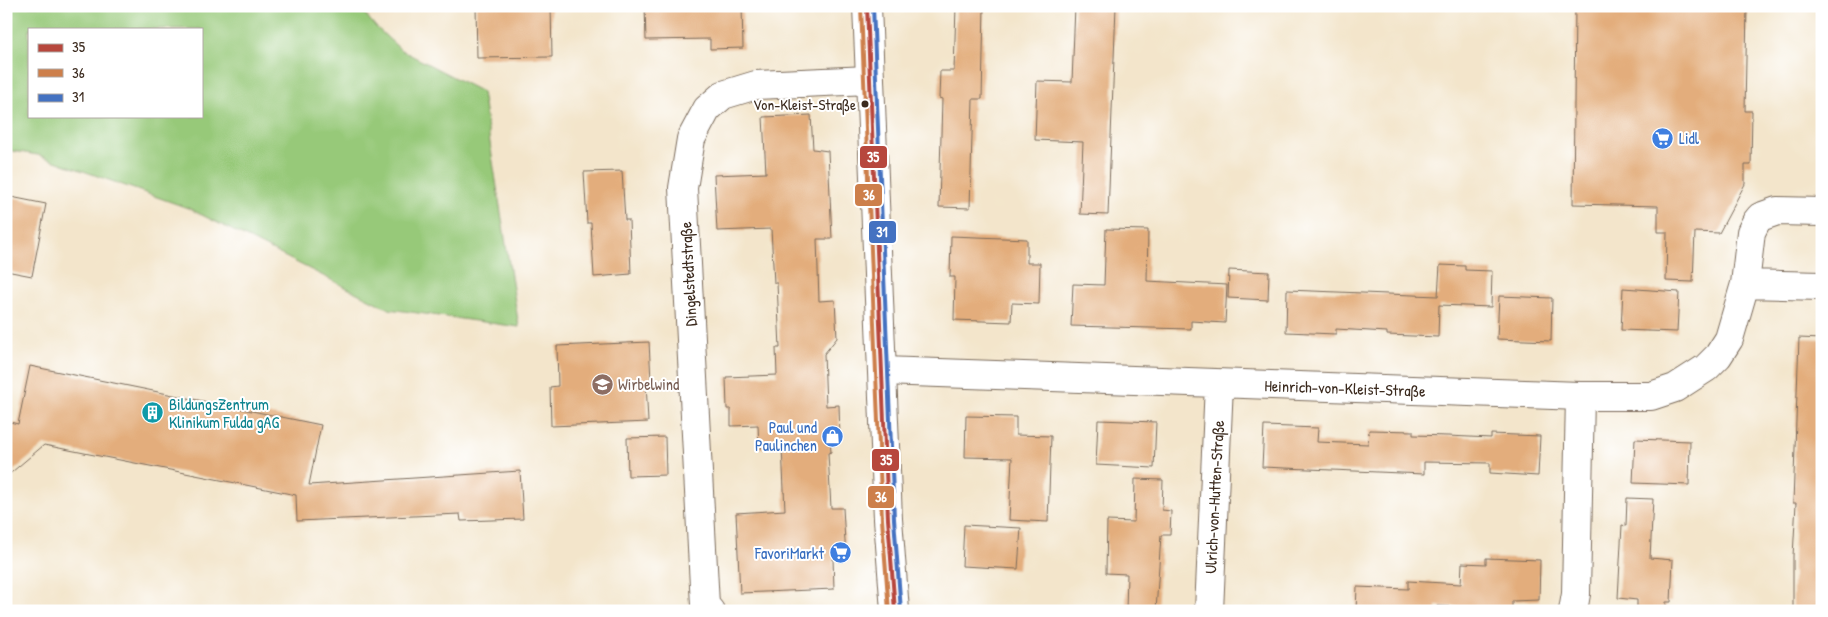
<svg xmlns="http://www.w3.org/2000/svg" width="1828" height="617" font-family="'Patrick Hand',sans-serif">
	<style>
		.green { fill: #97c979; stroke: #697a4c; fill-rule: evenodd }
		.building { fill: #e3ad7c }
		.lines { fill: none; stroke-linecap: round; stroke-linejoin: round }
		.minor-casing { stroke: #7b6b5b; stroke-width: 30 }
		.major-casing { stroke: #7b6b5b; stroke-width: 30 }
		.minor { stroke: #fff; stroke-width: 28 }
		.major { stroke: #fff; stroke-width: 28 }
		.bus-1-casing { stroke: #fff; stroke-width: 8 }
		.bus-2-casing { stroke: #fff; stroke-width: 8 }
		.bus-3-casing { stroke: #fff; stroke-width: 8 }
		.bus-1 { stroke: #b7473d; stroke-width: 4 }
		.bus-2 { stroke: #cd7f4b; stroke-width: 4 }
		.bus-3 { stroke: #4472c1; stroke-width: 4 }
		.bus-dot { fill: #3b2a1e; stroke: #fff; stroke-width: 2 }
		.labels { text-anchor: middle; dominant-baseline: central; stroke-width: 4; stroke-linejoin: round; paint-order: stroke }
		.bus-label { font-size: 15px; fill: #3b2a1e; stroke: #fff; text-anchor: end }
		.shop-label { font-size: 16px; fill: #366cbe; stroke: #fff; text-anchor: end }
		.street-label { font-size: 16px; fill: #3b2a1e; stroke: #fff }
		.education-label { font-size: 16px; fill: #785e54; stroke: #fff; text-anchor: start }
		.culture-label { font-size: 16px; fill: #0d838f; stroke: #fff; text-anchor: start }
		.line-badge { stroke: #fff; stroke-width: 2 }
		.badge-label { font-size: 14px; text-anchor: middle; font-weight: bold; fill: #fff }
	</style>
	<rect width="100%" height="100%" fill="#fff"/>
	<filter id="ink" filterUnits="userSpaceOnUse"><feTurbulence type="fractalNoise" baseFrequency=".02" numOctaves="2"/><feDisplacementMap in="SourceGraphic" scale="10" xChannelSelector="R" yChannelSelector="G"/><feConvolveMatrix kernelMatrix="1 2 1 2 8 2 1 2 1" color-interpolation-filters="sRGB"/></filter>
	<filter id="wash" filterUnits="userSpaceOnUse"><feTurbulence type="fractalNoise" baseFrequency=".0096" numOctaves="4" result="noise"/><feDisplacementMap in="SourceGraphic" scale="20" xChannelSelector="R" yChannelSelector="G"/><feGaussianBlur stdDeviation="1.12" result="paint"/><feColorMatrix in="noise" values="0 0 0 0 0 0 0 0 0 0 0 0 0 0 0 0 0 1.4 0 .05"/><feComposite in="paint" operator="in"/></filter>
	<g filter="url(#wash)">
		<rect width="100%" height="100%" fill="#f3e5cb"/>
		<path class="green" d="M6,6H358L376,27L401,50L482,92L519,327L389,309L188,208L38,155L6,150ZM29,29H201V116H29Z"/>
		<g id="blocks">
			<path class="building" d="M476,6H551L552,57L477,58Z
				M645,6H742L743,48L710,49V39L646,40Z
				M956,6H984L982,99H973L970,208L939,207L942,99L939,98L940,71H954Z
				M1075,6H1116L1108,215L1080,214L1083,142L1035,140L1037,81L1072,82Z
				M1575,6H1747L1745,111H1752L1751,165H1745V184L1719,233L1695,232L1693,282L1666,281L1667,232H1658V206L1573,204Z
				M811,115L813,149L828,151L832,239H817L819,301L835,300L837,338L824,354L826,406L839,405L840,440L830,441L831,452L828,453L831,508H843L846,558L833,559L834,589L740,593L736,513L785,510L782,447L759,448L758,425L731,426V409H727L726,377L777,375L776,348H780L777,283H774L771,229L717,231L714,175L766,173L763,117Z
				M622,171L625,220H629L631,274L594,277L591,223H587L584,172Z
				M6,196L46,204L32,276L6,271Z
				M1106,229L1148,230L1147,281L1227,285L1225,323L1191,321V329L1071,326L1073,284L1104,285Z
				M951,236L1027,239V263H1040L1039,304L1012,303L1011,322L954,320L955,277H950Z
				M1440,265L1465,266V270L1492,271L1491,307L1439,305L1438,337L1387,335V332L1336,329V334L1286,332L1287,290L1438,296Z
				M1229,270L1269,272L1268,300L1228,298Z
				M1623,288L1679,292L1677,332L1621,330Z
				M1499,296L1552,298L1551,341L1497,339Z
				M1799,338L1822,339V611H1793V556L1796,503H1793Z
				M649,342L651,381L646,382L648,422L551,426L550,387L558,386L557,346Z
				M30,366L321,425L309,485L520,471L523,519L461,521L460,514L297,521L296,495L44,445L6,477V421L18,424Z
				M966,416L1016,417V435L1051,436L1048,522L1009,520L1012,458L965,457Z
				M1098,420L1156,422L1154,468L1096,465Z
				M1264,426L1318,428L1317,442L1368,444L1369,430L1413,431V435L1448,436L1491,438V434L1540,436L1538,476L1490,473V463L1424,462V474L1262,467Z
				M665,437L666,475L628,476L627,438Z
				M1635,439L1690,441L1689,485L1633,483Z
				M1135,479L1163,480L1162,510L1171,511L1170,535H1161L1156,611H1126L1127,574L1106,573L1107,521L1134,522Z
				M1627,498L1653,499L1650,558L1673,560L1671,602H1666V611H1637V600L1618,598L1622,525L1626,526Z
				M964,525L1021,528L1018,569L962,566Z
				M1486,558L1540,560L1539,600L1512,601V609L1437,606V611H1356L1357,587L1408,589V581L1461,584L1462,563L1486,564Z"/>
		</g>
	</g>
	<g filter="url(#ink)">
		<use href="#blocks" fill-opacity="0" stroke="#7b6b5b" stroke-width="1"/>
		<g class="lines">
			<defs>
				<path id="minor" d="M1745,284L1822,286
					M883,371L1580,396H1651L1675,388L1706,368L1718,356L1729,339L1745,284L1751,232L1756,222L1760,217L1777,211L1822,212
					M710,611L705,605L683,188L691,139L707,109L723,95L756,85L869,80
					M1209,611L1219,384
					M1573,611L1576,594L1580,396"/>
				<path id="major" d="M867,6L888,519L895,611"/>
			</defs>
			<use href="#minor" class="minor-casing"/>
			<use href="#major" class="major-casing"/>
			<use href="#minor" class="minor"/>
			<use href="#major" class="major"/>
			<defs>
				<path id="bus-1" d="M867,6L888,519L895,611"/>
				<path id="bus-2" d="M861,6L882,519L889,611"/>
				<path id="bus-3" d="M873,6L894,519L901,611"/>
			</defs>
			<use href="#bus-1" class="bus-1-casing"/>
			<use href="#bus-2" class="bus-2-casing"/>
			<use href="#bus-3" class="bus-3-casing"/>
			<use href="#bus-1" class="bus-1"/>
			<use href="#bus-2" class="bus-2"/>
			<use href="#bus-3" class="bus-3"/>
		</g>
	</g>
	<defs>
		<symbol id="supermarket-disc" viewBox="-11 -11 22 22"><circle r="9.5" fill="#3f7fe0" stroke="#fff"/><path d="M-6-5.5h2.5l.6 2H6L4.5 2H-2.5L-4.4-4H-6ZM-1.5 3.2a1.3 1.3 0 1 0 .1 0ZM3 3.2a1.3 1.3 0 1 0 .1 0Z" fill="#fff"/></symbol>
		<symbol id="school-disc" viewBox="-11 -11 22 22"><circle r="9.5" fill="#8d6e63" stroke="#fff"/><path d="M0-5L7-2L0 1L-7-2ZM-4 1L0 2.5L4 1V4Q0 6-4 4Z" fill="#fff"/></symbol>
		<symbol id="building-disc" viewBox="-11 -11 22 22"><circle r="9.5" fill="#0f9aa8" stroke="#fff"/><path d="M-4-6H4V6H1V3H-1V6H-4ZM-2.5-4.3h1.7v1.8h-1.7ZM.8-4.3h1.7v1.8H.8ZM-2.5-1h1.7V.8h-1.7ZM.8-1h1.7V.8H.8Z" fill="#fff"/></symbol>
		<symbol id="shop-disc" viewBox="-11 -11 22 22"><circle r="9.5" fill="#3f7fe0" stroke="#fff"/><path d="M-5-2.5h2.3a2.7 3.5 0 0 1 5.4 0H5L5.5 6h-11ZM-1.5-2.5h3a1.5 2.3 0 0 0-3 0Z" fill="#fff"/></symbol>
	</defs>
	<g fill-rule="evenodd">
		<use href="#supermarket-disc" x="1650" y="126" width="25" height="25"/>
		<use href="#school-disc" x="590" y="372" width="25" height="25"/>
		<use href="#building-disc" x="140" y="400" width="25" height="25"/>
		<use href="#shop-disc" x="820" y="424" width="25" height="25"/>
		<use href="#supermarket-disc" x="828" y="540" width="25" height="25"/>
	</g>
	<circle class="bus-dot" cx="865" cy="104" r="4.5"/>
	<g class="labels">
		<g class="bus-label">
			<text x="856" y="104">Von-Kleist-Straße</text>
		</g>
		<g class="shop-label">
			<text x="1679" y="138" text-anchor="start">Lidl</text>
			<text x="817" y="427">Paul und<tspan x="817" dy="18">Paulinchen</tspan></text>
			<text x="824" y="553">FavoriMarkt</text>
		</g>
		<g class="street-label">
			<text transform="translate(688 274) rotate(-93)">Dingelstedtstraße</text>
			<text transform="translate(1345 388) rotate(2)">Heinrich-von-Kleist-Straße</text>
			<text transform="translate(1214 497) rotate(-87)">Ulrich-von-Hutten-Straße</text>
		</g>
		<g class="education-label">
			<text x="618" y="384">Wirbelwind</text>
		</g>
		<g class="culture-label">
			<text x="169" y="404">BildungsZentrum<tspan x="169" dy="18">Klinikum Fulda gAG</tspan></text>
		</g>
	</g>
	<g class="line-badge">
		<rect x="859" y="145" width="29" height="24" rx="5" fill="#b7473d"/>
		<rect x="854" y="183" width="29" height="24" rx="5" fill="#cd7f4b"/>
		<rect x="868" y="220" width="29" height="24" rx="5" fill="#4472c1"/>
		<rect x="871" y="448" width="29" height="24" rx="5" fill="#b7473d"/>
		<rect x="867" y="485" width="28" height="24" rx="5" fill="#cd7f4b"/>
	</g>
	<g class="badge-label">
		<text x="873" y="162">35</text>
		<text x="869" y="200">36</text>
		<text x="882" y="237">31</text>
		<text x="886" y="465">35</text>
		<text x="881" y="502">36</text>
	</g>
	<rect width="1828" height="617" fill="none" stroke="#fff" stroke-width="25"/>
	<rect x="28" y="28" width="175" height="90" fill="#ffffff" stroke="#b1aaa5"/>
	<rect x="38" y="44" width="25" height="8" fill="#b7473d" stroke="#b1aaa5"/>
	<text x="72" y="52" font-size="15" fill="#3b2a1e">35</text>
	<rect x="38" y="69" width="25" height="8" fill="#cd7f4b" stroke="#b1aaa5"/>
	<text x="72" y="78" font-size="15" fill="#3b2a1e">36</text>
	<rect x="38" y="94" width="25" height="8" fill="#4472c1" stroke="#b1aaa5"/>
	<text x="72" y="102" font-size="15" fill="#3b2a1e">31</text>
</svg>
